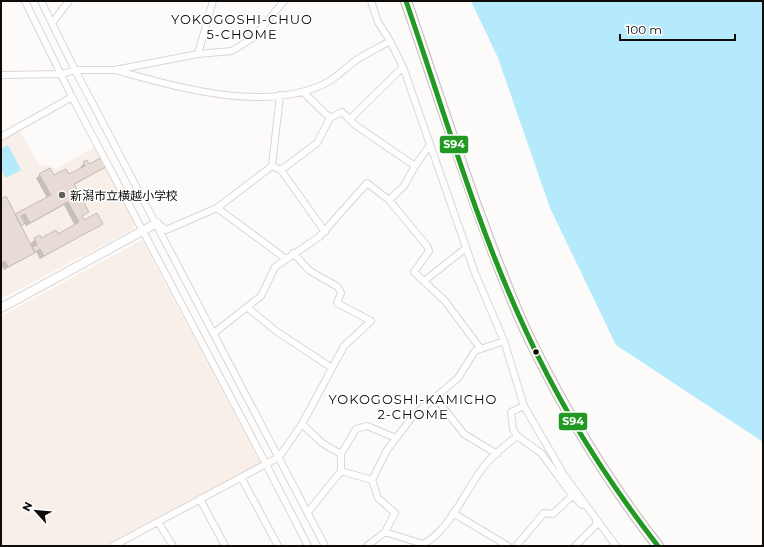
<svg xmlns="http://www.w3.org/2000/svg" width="764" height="547" font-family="Montserrat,'Noto Sans JP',sans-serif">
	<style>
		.built { fill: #f9efe9 }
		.water { fill: #b4eafb }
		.shadow { fill: #0003; fill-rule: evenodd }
		.building { fill: #e8dbd5; stroke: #c0bdbb }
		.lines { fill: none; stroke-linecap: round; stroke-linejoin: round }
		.minor-casing { stroke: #dad6d4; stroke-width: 8 }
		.tertiary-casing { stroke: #dad6d4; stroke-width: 10 }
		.primary-casing { stroke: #c4bcbd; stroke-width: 12 }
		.minor { stroke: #fffefe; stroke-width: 6 }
		.tertiary { stroke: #fffefe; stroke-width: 8 }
		.primary { stroke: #f9f4f5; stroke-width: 10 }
		.bus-1-casing { stroke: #fff; stroke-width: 8 }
		.bus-1 { stroke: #292; stroke-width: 5 }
		.poi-dot { fill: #625f5d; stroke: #fff; stroke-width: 1.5 }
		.bus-dot { fill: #0f0b09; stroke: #fff; stroke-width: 1.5 }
		.labels { text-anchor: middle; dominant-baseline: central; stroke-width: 3; stroke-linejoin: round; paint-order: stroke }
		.poi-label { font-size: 12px; fill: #0f0b09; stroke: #fff; text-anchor: start }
		.neighbourhood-label { font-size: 13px; letter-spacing: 1px; fill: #0f0b09; stroke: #fff }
		.line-badge { stroke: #fff; stroke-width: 1.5 }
		.badge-label { font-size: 11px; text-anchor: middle; font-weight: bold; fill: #fff }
	</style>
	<rect width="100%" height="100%" fill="#fdfbf9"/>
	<path class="built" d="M19,130L40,166L48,165L56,169L96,146L137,222L132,230L1,299V140Z
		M142,240L261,464L107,546H1V316Z"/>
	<path class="water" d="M471,1H763V442L616,345L550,208L498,58Z
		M8,145L21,170L6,178L1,169V149Z"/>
	<path class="shadow" d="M84,163L105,167L74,185L88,212L81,217L84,222L102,224L40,259L36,252L4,270L1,265V200L15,216L47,198L36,178L40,175L54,177L68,176L81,169L80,167ZM64,205L75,226L58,235L41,239L39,236L30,244L21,227L24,223L26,226Z"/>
	<path class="building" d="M101,158L106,167L74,184L89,212L82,216L84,220L97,213L103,224L44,256L40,249L35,252L32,247L37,245L34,238L40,235L41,238L56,230L58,234L79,222L68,202L30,223L25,214L21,216L25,223L21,226L15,214L51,195L39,174L50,168L54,175L66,169L69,174L85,166L83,162L87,160L89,164Z
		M6,196L35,253L8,267L5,261L1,263V199Z"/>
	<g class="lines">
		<defs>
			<path id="minor" d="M25,1L72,97L266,464L308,546
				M41,1L75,70L325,546
				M371,1L378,22L390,41L403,67L475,273L504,341L524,406L564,475L616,546
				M52,23L69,1
				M198,54L232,51L254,37L284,1
				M115,70C178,87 262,113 324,84C337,78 347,66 358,59C369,52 380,47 390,41
				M1,75L62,74L75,70H115L198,54L213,1
				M303,92L330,118
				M350,119L403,67
				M1,137L72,97
				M272,166L280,95
				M281,170L325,232
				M389,200L427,246L429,251L414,272L445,301L480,348
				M217,208L286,259
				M158,224L166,230L217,208L272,166L281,170L317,143L330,118L342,112L355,125L415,166L430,145
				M424,281L466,248
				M248,308L276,331L332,368
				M214,333L261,296L275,267L319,237L367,183L389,200L404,186L415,166
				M435,397L464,434L497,454
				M524,406L511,412L513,429L517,436L541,453L572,495L582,505
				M302,424L322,443L341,454V471L308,512
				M341,454L356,429L367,426L396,438
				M341,471L372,480
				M241,477L278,546
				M200,499L225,546
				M453,513L508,546
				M158,522L173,546
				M385,532L423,544C449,532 467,487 485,465C494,454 506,445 517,436
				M113,546L279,457L302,424L344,346L371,321L337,303L341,293L338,287L310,271L293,253
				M367,546L385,532L395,513L378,498L372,480L387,450L413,416L458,378L475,351L504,341
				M516,546L544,513L553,514L575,493
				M575,546L598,523L596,521"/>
			<path id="tertiary" d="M1,308L157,223"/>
			<path id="primary" d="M406,1C443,107 476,215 520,318C531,344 545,369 558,394C588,447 620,498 658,546"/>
		</defs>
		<use href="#minor" class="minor-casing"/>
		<use href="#tertiary" class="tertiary-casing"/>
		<use href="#primary" class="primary-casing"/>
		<use href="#minor" class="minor"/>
		<use href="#tertiary" class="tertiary"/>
		<use href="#primary" class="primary"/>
		<defs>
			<path id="bus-1" d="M406,1C444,111 476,224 525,329C560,406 606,479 658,546"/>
		</defs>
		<use href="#bus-1" class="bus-1-casing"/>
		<use href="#bus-1" class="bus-1"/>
	</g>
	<circle class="poi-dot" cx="62" cy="195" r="4"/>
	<circle class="bus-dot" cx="536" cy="352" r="3.5"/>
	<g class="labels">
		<g class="poi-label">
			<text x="70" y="195">新潟市立横越小学校</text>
		</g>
		<g class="neighbourhood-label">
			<text x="242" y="19">YOKOGOSHI-CHUO<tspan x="242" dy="15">5-CHOME</tspan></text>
			<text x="413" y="399">YOKOGOSHI-KAMICHO<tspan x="413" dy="15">2-CHOME</tspan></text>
		</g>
	</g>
	<g class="line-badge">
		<rect x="439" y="135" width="30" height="19" rx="4" fill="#292"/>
		<rect x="558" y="412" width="30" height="19" rx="4" fill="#292"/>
	</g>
	<g class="badge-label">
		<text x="454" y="148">S94</text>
		<text x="573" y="425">S94</text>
	</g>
	<rect width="764" height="547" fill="none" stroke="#0f0b09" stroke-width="4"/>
	<g transform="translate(36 511) rotate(297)" stroke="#ffffff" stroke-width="3" paint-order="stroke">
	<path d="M0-3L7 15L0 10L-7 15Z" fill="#0f0b09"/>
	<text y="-6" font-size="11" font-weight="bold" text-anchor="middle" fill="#0f0b09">N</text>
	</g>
	<path d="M620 34v6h115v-6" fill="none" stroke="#0f0b09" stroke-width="2"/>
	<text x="626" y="34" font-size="12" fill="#0f0b09" stroke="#ffffff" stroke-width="3" paint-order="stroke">100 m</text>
</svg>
